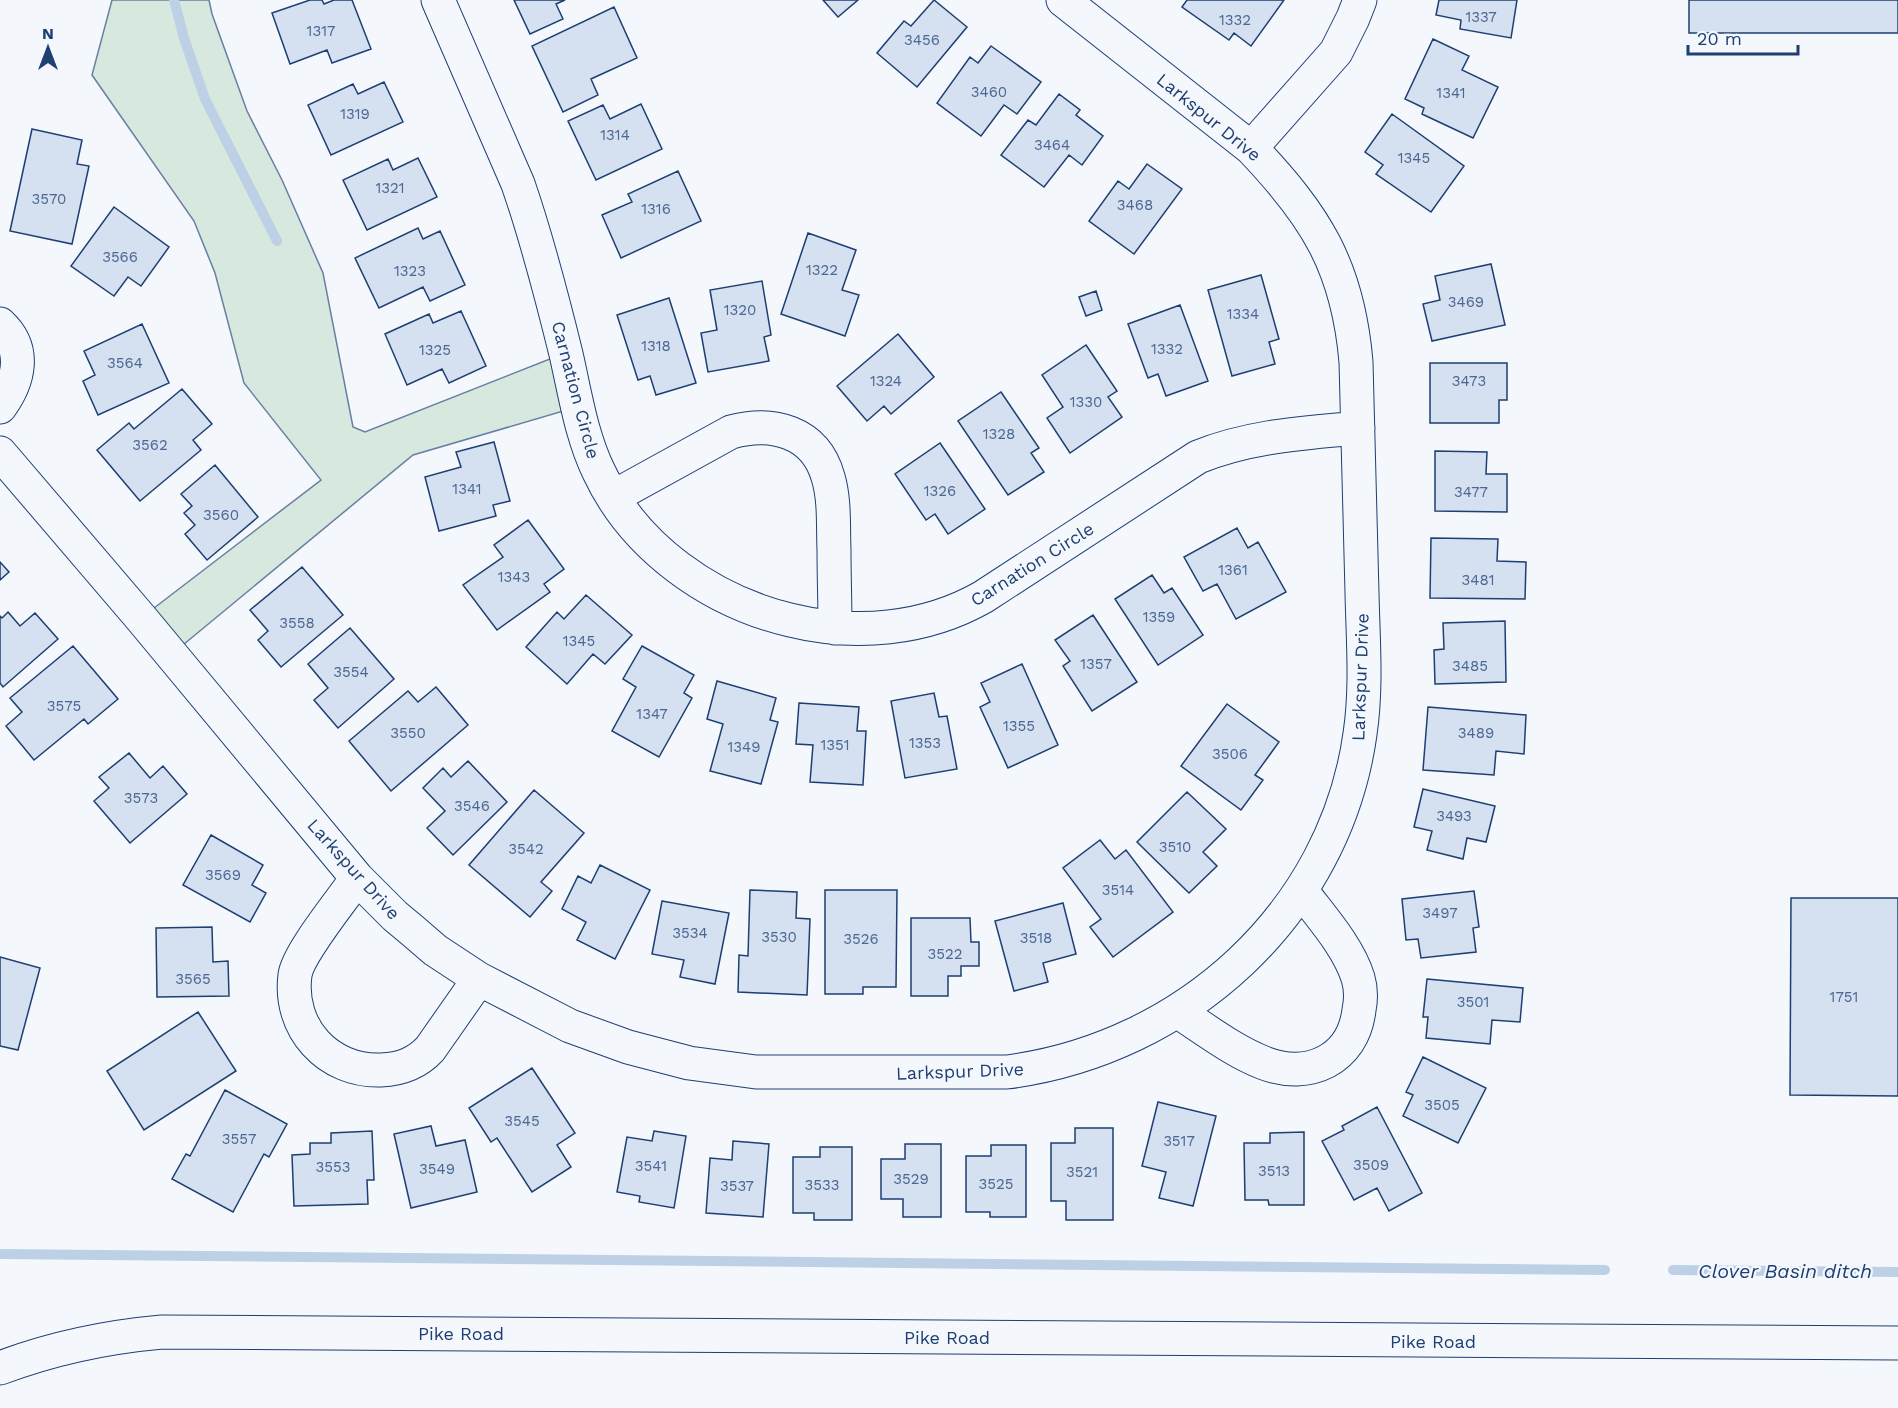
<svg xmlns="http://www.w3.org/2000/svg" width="1898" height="1408" font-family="'Work Sans',sans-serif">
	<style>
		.green { fill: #d7e8df; stroke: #687fa3; stroke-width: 1.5 }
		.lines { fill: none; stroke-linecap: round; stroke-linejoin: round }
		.stream { stroke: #bed0e5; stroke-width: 10 }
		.building { fill: #d5e0f0; stroke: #1d3f73; stroke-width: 1.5 }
		.minor-casing { stroke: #1d3f73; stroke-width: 35 }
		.minor { stroke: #f4f7fb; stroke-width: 33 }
		.labels { text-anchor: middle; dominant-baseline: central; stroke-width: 4.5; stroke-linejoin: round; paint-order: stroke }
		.number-label { font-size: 15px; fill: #4b6792 }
		.street-label { font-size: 18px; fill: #1d3f73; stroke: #f4f7fb }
		.water-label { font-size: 20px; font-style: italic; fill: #1d3f73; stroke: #f4f7fb }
	</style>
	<rect width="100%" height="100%" fill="#f4f7fb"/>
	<path class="green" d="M112,0H209L212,14L247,111L282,180L323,273L353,427L365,432L565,353L577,407L413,455L172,654L141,618L321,480L244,383L215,273L194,221L92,75Z"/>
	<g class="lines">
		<path class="stream" d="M174,0L184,38L205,99L277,241
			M0,1254L1605,1270
			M1673,1270L1898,1272"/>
	</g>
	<path class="building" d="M310,0H322L324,4L334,0H352L371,49L332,63L327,50L290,64L272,13Z
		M514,0H565L556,4L563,19L530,34Z
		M823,0H858L838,17Z
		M934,0L967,27L917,87L877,53L904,21L911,26Z
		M1187,0H1284L1251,46L1234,33L1229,40L1182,7Z
		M1439,0H1517L1511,38L1460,29L1461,20L1436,15Z
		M1689,0H1898V33H1689Z
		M614,7L637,58L591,79L598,95L563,112L532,46Z
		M1433,39L1469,56L1462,70L1498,87L1473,138L1422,114L1424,108L1405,99Z
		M991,46L1041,82L1017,114L1004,105L981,136L937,103L970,57L978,63Z
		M384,82L403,122L331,155L308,105L353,84L358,94Z
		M1059,94L1080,110L1076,115L1103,136L1082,165L1069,155L1044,187L1001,155L1028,120L1036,125Z
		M641,104L662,149L596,180L568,121L603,105L610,119Z
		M1392,114L1464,166L1431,212L1376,174L1383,165L1365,152Z
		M32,129L82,140L77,164L89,166L72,244L10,231Z
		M418,158L437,197L367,230L343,180L388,159L393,170Z
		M1147,164L1182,189L1134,254L1089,221L1118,181L1129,189Z
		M678,171L701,221L621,258L602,215L632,202L628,194Z
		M114,207L169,247L141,286L128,277L114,296L71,266Z
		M418,228L423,239L440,231L465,285L430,301L423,287L379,308L355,258Z
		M808,233L856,250L842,290L859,295L845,336L781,314Z
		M1491,264L1505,325L1432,341L1423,304L1440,300L1435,276Z
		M1261,275L1279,339L1269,342L1275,364L1232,376L1208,290Z
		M762,281L771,335L764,337L769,361L708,372L701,333L717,330L710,290Z
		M1096,291L1102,310L1086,316L1079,297Z
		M669,298L696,383L656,395L650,376L638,380L617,315Z
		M1180,305L1208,381L1166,396L1158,374L1148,378L1128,324Z
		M461,311L486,366L449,383L442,369L407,385L385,334L429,314L433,323Z
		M142,324L169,383L98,415L83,381L95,375L84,351Z
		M898,334L934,377L891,414L884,406L867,421L837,386Z
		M1086,345L1117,391L1108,397L1122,417L1070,453L1047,418L1063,407L1042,375Z
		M1430,363H1507V400H1499V423H1430Z
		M182,389L212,424L193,440L201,450L140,501L97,450L129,423L134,429Z
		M1001,392L1039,448L1031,453L1044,472L1008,495L958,421Z
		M494,442L510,501L493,505L496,516L439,531L425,477L461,467L456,452Z
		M940,443L985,509L948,534L935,514L926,520L895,474Z
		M1435,451L1487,452L1486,474H1507V512L1435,511Z
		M215,465L258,517L207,560L185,534L195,525L184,513L192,506L181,494Z
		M528,520L564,569L544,584L550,592L497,630L463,585L503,557L494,545Z
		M1237,528L1248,548L1258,542L1286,592L1236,619L1217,584L1203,591L1184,557Z
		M1431,538L1498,539L1497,561L1526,562L1525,599L1430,598Z
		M0,562L9,572L0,580Z
		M302,567L343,615L281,667L258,640L268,631L250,610Z
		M1152,575L1164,593L1172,588L1203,635L1158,665L1115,599Z
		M586,595L632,635L605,664L593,654L567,684L526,647L557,612L564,619Z
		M8,612L20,626L35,613L58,639L3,687L0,683V616L2,618Z
		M1093,615L1137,682L1092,711L1063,666L1070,661L1055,640Z
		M1505,621L1506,682L1435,684L1434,650L1444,649L1443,623Z
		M350,628L394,679L338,728L314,700L328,688L308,664Z
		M73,646L118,699L88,724L84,719L34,760L6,726L22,712L10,698Z
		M642,646L694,675L684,693L692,698L659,757L612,731L636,687L623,679Z
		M1022,664L1058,745L1008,768L980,707L990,702L981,683Z
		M717,681L776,698L770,720L778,722L761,784L710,771L723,724L707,719Z
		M436,687L468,725L391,791L349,741L408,691L418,702Z
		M934,693L939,717L947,716L957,769L905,778L891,701Z
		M799,703L859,707L857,731H866L863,785L810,782L813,745L796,744Z
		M1227,704L1279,742L1255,775L1263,780L1241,810L1181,766Z
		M1428,707L1526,715L1524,754L1496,751L1494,775L1423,770Z
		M129,753L150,778L163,766L187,794L130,843L94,801L109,788L99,777Z
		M468,761L507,802L453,855L427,828L445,811L423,788L443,768L451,777Z
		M1423,789L1495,806L1486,842L1467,838L1463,859L1427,850L1432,831L1414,827Z
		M534,790L584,833L541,882L552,891L530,917L469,865Z
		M1187,792L1226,829L1203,852L1217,866L1189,893L1137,842Z
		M211,835L263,865L252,885L266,893L250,922L183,885Z
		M1100,840L1115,859L1126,850L1173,912L1113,957L1090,927L1101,919L1063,868Z
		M600,865L650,890L615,959L577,940L586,922L562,909L578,876L591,883Z
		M750,890L797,892L796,918L810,919L807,995L738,992L739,955L748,956Z
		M825,890H897L896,987H863V994H825Z
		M1474,891L1479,927L1473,928L1476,952L1421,958L1418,939L1406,940L1402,899Z
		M1791,898H1898V1096L1790,1095Z
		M662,901L729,913L715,984L680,977L684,960L652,954Z
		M1063,903L1076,954L1043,963L1048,982L1014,991L995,921Z
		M911,918H970L971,942H979V966H961V976H948V996H911Z
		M212,927L213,962L228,961L229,996L157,997L156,928Z
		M0,957L40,968L18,1050L0,1046Z
		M1427,979L1523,988L1520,1022L1492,1020L1490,1044L1426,1038L1428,1017H1423Z
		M198,1012L236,1071L144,1130L107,1071Z
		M1423,1057L1486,1088L1458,1143L1403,1116L1413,1095L1406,1092Z
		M532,1068L575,1133L557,1145L571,1167L532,1192L497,1138L491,1142L469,1108Z
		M225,1090L287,1124L269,1157L264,1154L233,1212L172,1179L186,1154L190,1156Z
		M1158,1102L1216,1116L1193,1206L1159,1198L1166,1172L1142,1166Z
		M1377,1107L1422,1193L1389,1211L1377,1188L1354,1200L1322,1141L1344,1130L1342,1126Z
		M431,1126L436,1146L465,1140L477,1192L411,1208L394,1134Z
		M1075,1128H1113V1220H1066V1201H1051V1143H1075Z
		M372,1131L374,1180H367L368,1204L294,1206L292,1155L310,1154V1143H331V1133Z
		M654,1131L686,1136L674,1208L639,1202L640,1196L617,1192L627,1137L652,1141Z
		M1304,1132V1205H1269L1268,1200H1245L1244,1143H1270V1133Z
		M733,1141L769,1144L763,1217L706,1213L710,1158L732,1160Z
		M905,1144H941V1217H903V1199H881V1159H905Z
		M991,1145H1026V1217H990V1212H966V1156H991Z
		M820,1147H852V1220H814V1213H793V1157H820Z"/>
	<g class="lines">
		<defs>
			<path id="minor" d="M438,0L518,184C537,239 552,297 566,354C575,393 581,435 599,472C634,547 710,601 790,620C855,636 925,630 983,597L1198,457C1250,436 1303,433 1358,428
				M1251,148L1336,52L1353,18L1360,0
				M0,324C27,349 19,381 0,407
				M0,453L141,618L357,878L395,916L413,931L435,950L479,979L570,1026L628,1047L689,1063L756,1072H1007C1185,1049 1335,913 1360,734C1367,687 1363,640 1362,593C1360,516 1358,439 1356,362C1348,267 1316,216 1251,148L1063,0
				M613,497L731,432C772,421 815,431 828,477C835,500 833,526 834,550C834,576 835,602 835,628
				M357,878C343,899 298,953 295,975C288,1028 328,1072 381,1070C402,1069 417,1063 430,1049L479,979
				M1177,1011C1205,1029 1233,1051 1264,1063C1309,1080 1353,1060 1359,1010C1361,1000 1361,988 1358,978C1348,946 1321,917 1301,890
				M0,1368C53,1348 106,1337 162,1332L1898,1343"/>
		</defs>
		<use href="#minor" class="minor-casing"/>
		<use href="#minor" class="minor"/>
	</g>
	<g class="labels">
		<g class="number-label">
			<text x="1481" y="17">1337</text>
			<text x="1235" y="20">1332</text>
			<text x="321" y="31">1317</text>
			<text x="922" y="40">3456</text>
			<text x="989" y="92">3460</text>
			<text x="1451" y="93">1341</text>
			<text x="355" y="114">1319</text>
			<text x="615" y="135">1314</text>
			<text x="1052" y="145">3464</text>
			<text x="1414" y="158">1345</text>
			<text x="390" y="188">1321</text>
			<text x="49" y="199">3570</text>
			<text x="1135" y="205">3468</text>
			<text x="656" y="209">1316</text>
			<text x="120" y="257">3566</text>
			<text x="822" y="270">1322</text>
			<text x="410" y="271">1323</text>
			<text x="1466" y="302">3469</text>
			<text x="740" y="310">1320</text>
			<text x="1243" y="314">1334</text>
			<text x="656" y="346">1318</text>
			<text x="1167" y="349">1332</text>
			<text x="435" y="350">1325</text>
			<text x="125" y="363">3564</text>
			<text x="886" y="381">1324</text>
			<text x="1469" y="381">3473</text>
			<text x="1086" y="402">1330</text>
			<text x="999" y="434">1328</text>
			<text x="150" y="445">3562</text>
			<text x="467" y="489">1341</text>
			<text x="940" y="491">1326</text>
			<text x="1471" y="492">3477</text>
			<text x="221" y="515">3560</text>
			<text x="1233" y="570">1361</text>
			<text x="514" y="577">1343</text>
			<text x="1478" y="580">3481</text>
			<text x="1159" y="617">1359</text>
			<text x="297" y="623">3558</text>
			<text x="579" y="641">1345</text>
			<text x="1096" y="664">1357</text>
			<text x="1470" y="666">3485</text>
			<text x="351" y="672">3554</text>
			<text x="64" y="706">3575</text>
			<text x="652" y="714">1347</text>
			<text x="1019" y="726">1355</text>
			<text x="408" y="733">3550</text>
			<text x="1476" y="733">3489</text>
			<text x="925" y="743">1353</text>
			<text x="835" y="745">1351</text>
			<text x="744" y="747">1349</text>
			<text x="1230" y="754">3506</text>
			<text x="141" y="798">3573</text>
			<text x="472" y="806">3546</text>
			<text x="1454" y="816">3493</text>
			<text x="1175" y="847">3510</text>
			<text x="526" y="849">3542</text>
			<text x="223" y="875">3569</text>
			<text x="1118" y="890">3514</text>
			<text x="1440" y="913">3497</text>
			<text x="690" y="933">3534</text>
			<text x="779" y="937">3530</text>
			<text x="1036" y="938">3518</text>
			<text x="861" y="939">3526</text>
			<text x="945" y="954">3522</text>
			<text x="193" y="979">3565</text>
			<text x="1844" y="997">1751</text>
			<text x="1473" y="1002">3501</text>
			<text x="1442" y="1105">3505</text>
			<text x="522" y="1121">3545</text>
			<text x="239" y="1139">3557</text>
			<text x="1179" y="1141">3517</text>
			<text x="1371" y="1165">3509</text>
			<text x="651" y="1166">3541</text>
			<text x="333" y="1167">3553</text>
			<text x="437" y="1169">3549</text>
			<text x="1274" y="1171">3513</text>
			<text x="1082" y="1172">3521</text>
			<text x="911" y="1179">3529</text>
			<text x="996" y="1184">3525</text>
			<text x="822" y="1185">3533</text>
			<text x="737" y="1186">3537</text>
		</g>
		<g class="street-label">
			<text transform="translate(1209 117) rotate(39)">Larkspur Drive</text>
			<text transform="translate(576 390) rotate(75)">Carnation Circle</text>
			<text transform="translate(1032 564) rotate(-32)">Carnation Circle</text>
			<text transform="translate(1360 677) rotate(-88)">Larkspur Drive</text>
			<text transform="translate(354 869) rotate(48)">Larkspur Drive</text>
			<text transform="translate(960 1071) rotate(-2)">Larkspur Drive</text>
			<text x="461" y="1333">Pike Road</text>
			<text x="947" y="1337">Pike Road</text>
			<text x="1433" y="1341">Pike Road</text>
		</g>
		<g class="water-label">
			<text x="1785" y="1271">Clover Basin ditch</text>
		</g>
	</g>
	<g transform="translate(48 48)" stroke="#f4f7fb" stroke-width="4.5" paint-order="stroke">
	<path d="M0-4.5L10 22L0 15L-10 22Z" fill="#1d3f73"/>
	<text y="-9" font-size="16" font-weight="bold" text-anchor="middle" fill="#1d3f73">N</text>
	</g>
	<path d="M1688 45v9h110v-9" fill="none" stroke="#1d3f73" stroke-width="3"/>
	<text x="1697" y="45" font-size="18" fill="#1d3f73" stroke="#f4f7fb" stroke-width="4.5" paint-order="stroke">20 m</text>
</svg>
